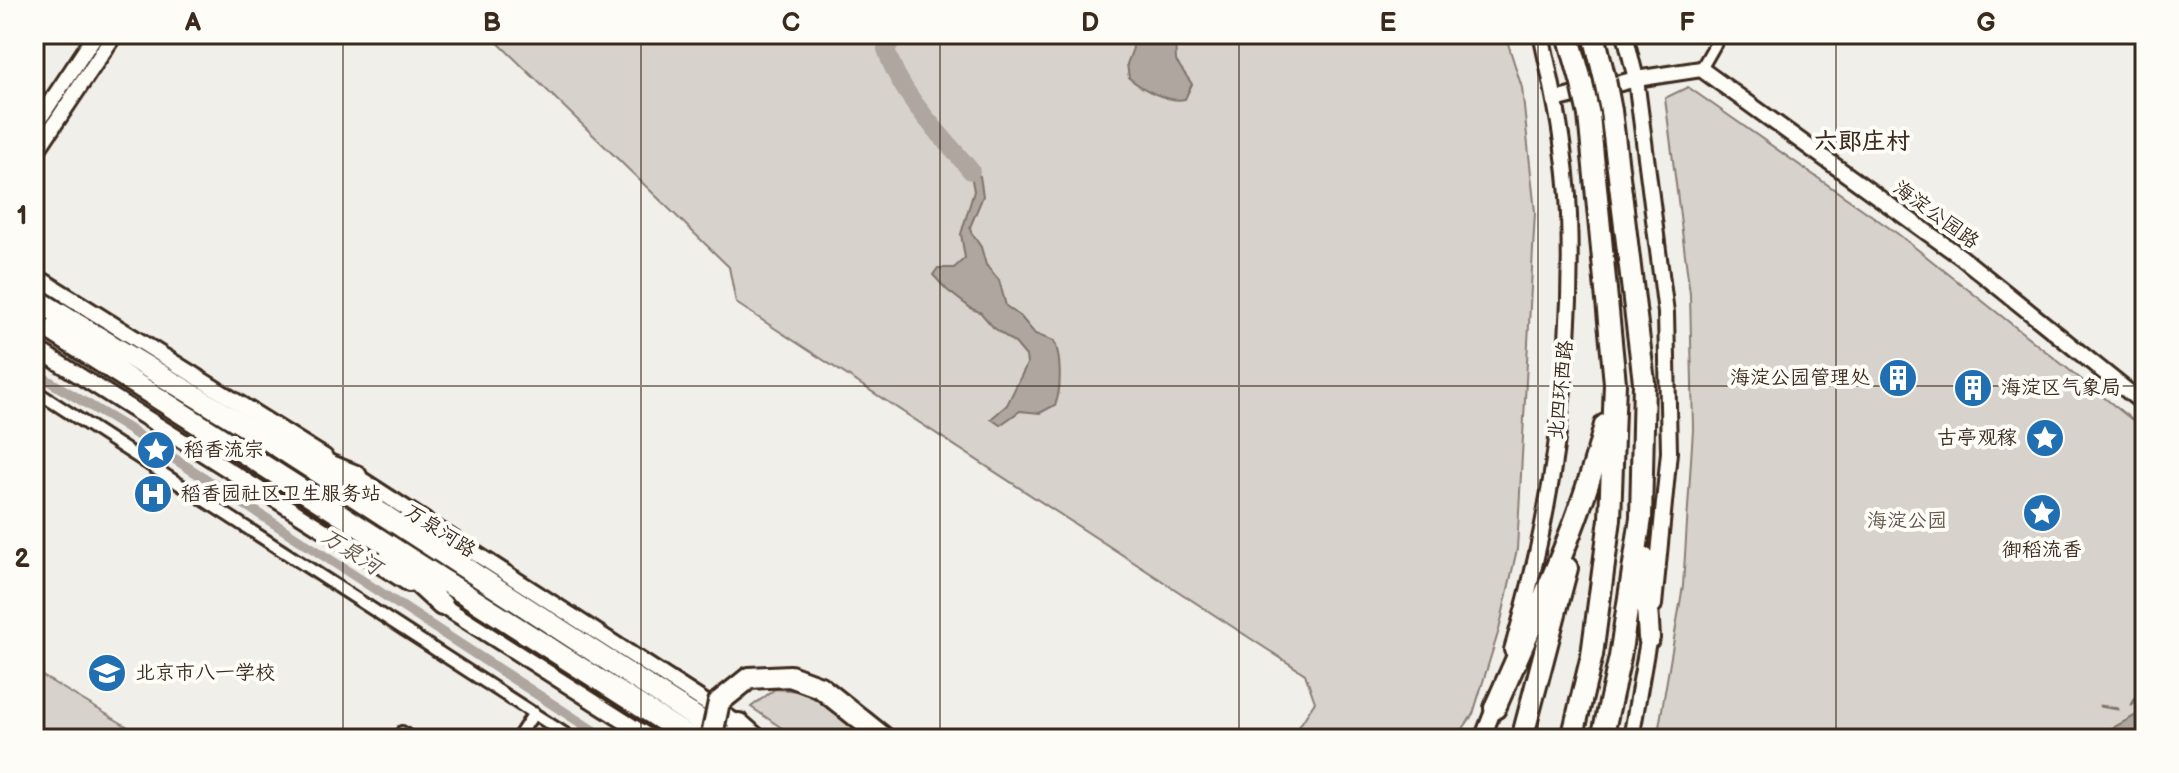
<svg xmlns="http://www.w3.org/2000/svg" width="2179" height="773" font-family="'Balsamiq Sans','LXGW WenKai TC',sans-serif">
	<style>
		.green { fill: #d7d2cc; stroke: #897e75; stroke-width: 2 }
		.water { fill: #aea69f; stroke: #80746b; stroke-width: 2 }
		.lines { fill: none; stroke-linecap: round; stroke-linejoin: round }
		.stream { stroke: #80746b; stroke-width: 3 }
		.canal { stroke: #aea69f; stroke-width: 10 }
		.river { stroke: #aea69f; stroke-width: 18 }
		.street-casing { stroke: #3b2a1e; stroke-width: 16 }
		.secondary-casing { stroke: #3b2a1e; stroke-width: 20 }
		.highway-casing { stroke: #3b2a1e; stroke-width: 26 }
		.street { stroke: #fdfcf7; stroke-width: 10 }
		.secondary { stroke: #fdfcf7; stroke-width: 14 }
		.highway { stroke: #fdfcf7; stroke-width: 20 }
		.highway-bridge-casing { stroke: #3b2a1e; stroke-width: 26; stroke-linecap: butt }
		.highway-bridge { stroke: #fdfcf7; stroke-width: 20 }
		.grid { fill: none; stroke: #3b2a1e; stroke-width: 2; stroke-opacity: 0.55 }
		.labels { text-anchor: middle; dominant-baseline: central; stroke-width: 8; stroke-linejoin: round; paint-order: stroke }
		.street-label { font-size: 20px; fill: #3b2a1e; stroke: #fdfcf7 }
		.poi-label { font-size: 20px; fill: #3b2a1e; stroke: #fdfcf7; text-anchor: start }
		.park-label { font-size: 20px; fill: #62544a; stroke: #fdfcf7 }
		.water-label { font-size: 22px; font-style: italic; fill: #63554b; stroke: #fdfcf7 }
		.quarter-label { font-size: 24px; font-weight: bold; fill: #3b2a1e; stroke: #fdfcf7 }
		.neatline { fill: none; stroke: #3b2a1e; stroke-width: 3 }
		.grid-label { font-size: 26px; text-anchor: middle; font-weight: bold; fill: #3b2a1e }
	</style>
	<rect width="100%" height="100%" fill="#f1efea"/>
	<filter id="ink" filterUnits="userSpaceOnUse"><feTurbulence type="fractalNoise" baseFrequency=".0125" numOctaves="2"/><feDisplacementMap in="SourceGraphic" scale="16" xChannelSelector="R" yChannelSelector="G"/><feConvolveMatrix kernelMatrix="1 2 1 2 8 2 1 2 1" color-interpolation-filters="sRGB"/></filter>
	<g filter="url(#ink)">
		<path class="green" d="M489,34H1505L1522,88L1535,212L1517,549L1499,630L1473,714L1456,739H1291L1315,702L1305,674L736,303L729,267Z
			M1688,87L1898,234L2145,430V739H1657L1683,586L1693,429L1690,294L1665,98Z
			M34,671L148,739H34Z
			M775,689L800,691L827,705L867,739H798L751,707Z"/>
		<path class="water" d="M1127,34H1175L1176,61L1192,84L1185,99C1168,103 1142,89 1129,78L1127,64L1133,48Z
			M967,171L980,176L983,196L970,227L971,232L981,247L986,265L999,280L1006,306L1021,317L1035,334L1054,341C1061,355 1062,390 1055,405L1040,413L1020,411L1000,425L991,419L1007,405L1027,364L1026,356L1016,344L993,327L980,312L972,309L947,290L933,275L938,268H954L965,258L961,234L974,191L972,180Z
			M2145,702V739H2115L2105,732L2142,712Z"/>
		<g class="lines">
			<path class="stream" d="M2132,705L2140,690L2142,674
				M2100,706L2118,709"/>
			<path class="canal" d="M34,372L124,426L606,739"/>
			<path class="river" d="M896,34L886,49C900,96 941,134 971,171"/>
			<defs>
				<path id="street" d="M1701,69L1721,34
					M34,390L573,739
					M402,732L412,739
					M517,739L534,713"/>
				<path id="secondary" d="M1625,34L1636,79L1666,313L1669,452L1654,605
					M1555,100L1636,79L1701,69L1961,257L2145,405
					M34,127L96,34
					M34,155L115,34
					M34,275L325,457
					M34,347L409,584
					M350,472L745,728
					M437,602L652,739
					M1512,650C1553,513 1574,358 1569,215C1567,155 1554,93 1541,34
					M1482,739L1497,701
					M1631,739L1650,629"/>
				<path id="highway" d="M1568,34L1582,84
					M1594,34L1605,80
					M55,311L271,442L729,739
					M34,319L692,739
					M311,458L356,476
					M390,557L442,605
					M1644,558L1649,638
					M1495,708C1535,616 1581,523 1605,425
					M739,724L756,739
					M1522,739L1567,568
					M1572,739L1592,655L1610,519L1615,383L1589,115
					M1602,739L1620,657L1641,518L1644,382L1611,111"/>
			</defs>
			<use href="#street" class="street-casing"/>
			<use href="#secondary" class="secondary-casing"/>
			<use href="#highway" class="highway-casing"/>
			<use href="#street" class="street"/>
			<use href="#secondary" class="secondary"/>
			<use href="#highway" class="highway"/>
			<defs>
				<path id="highway-bridge" d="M1605,80L1611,111
					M1582,84L1589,115
					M34,298L55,311
					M713,739L712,735L719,702L749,678L790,676L820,687L885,739"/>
			</defs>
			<use href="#highway-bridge" class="highway-bridge-casing"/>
			<use href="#highway-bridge" class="highway-bridge"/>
		</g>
	</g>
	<path class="grid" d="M343,34V739M641,34V739M940,34V739M1239,34V739M1538,34V739M1836,34V739M34,386H2145"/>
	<defs>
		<symbol id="building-disc" viewBox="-11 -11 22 22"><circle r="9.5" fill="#1f6fb2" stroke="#fdfcf7"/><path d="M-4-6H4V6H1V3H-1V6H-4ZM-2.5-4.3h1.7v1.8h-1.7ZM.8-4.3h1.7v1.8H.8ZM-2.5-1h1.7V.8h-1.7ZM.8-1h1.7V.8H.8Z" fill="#fff"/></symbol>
		<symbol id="sight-disc" viewBox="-11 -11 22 22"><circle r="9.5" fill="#1f6fb2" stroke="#fdfcf7"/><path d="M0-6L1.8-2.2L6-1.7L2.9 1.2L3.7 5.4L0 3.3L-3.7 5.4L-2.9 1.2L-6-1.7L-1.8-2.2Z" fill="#fff"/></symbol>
		<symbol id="hospital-disc" viewBox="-11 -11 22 22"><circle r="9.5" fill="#1f6fb2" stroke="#fdfcf7"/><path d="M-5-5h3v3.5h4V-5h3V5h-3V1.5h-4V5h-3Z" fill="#fff"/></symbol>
		<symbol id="school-disc" viewBox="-11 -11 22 22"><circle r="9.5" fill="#1f6fb2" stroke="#fdfcf7"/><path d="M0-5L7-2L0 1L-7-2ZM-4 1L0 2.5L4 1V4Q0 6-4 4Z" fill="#fff"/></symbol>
	</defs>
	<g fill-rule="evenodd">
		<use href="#building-disc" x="1876" y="356" width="44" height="44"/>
		<use href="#building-disc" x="1951" y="366" width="44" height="44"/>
		<use href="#sight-disc" x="2023" y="416" width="44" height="44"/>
		<use href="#sight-disc" x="134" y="428" width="44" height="44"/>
		<use href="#hospital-disc" x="131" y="472" width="44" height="44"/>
		<use href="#sight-disc" x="2020" y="491" width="44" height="44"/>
		<use href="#school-disc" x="85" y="651" width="44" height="44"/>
	</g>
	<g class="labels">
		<g class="street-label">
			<text transform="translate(1936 215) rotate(36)">海淀公园路</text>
			<text transform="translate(1561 390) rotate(-84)">北四环西路</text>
			<text transform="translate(440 531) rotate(33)">万泉河路</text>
		</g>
		<g class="poi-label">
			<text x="1870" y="378" text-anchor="end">海淀公园管理处</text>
			<text x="2001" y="388">海淀区气象局</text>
			<text x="2017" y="438" text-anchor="end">古亭观稼</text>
			<text x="184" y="450">稻香流宗</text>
			<text x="181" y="494">稻香园社区卫生服务站</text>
			<text x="2042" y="550" text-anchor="middle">御稻流香</text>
			<text x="135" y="673">北京市八一学校</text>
		</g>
		<g class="park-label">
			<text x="1907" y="521">海淀公园</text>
		</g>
		<g class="water-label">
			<text transform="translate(351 552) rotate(33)">万泉河</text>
		</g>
		<g class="quarter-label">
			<text x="1862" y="141">六郎庄村</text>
		</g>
	</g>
	<rect width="2179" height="773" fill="none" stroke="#fdfcf7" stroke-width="88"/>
	<rect x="44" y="44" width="2091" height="685" class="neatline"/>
	<g class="grid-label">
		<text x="193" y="31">A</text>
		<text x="492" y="31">B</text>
		<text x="791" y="31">C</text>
		<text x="1090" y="31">D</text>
		<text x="1388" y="31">E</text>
		<text x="1687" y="31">F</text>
		<text x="1986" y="31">G</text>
		<text x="22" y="224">1</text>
		<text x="22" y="567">2</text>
	</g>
</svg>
